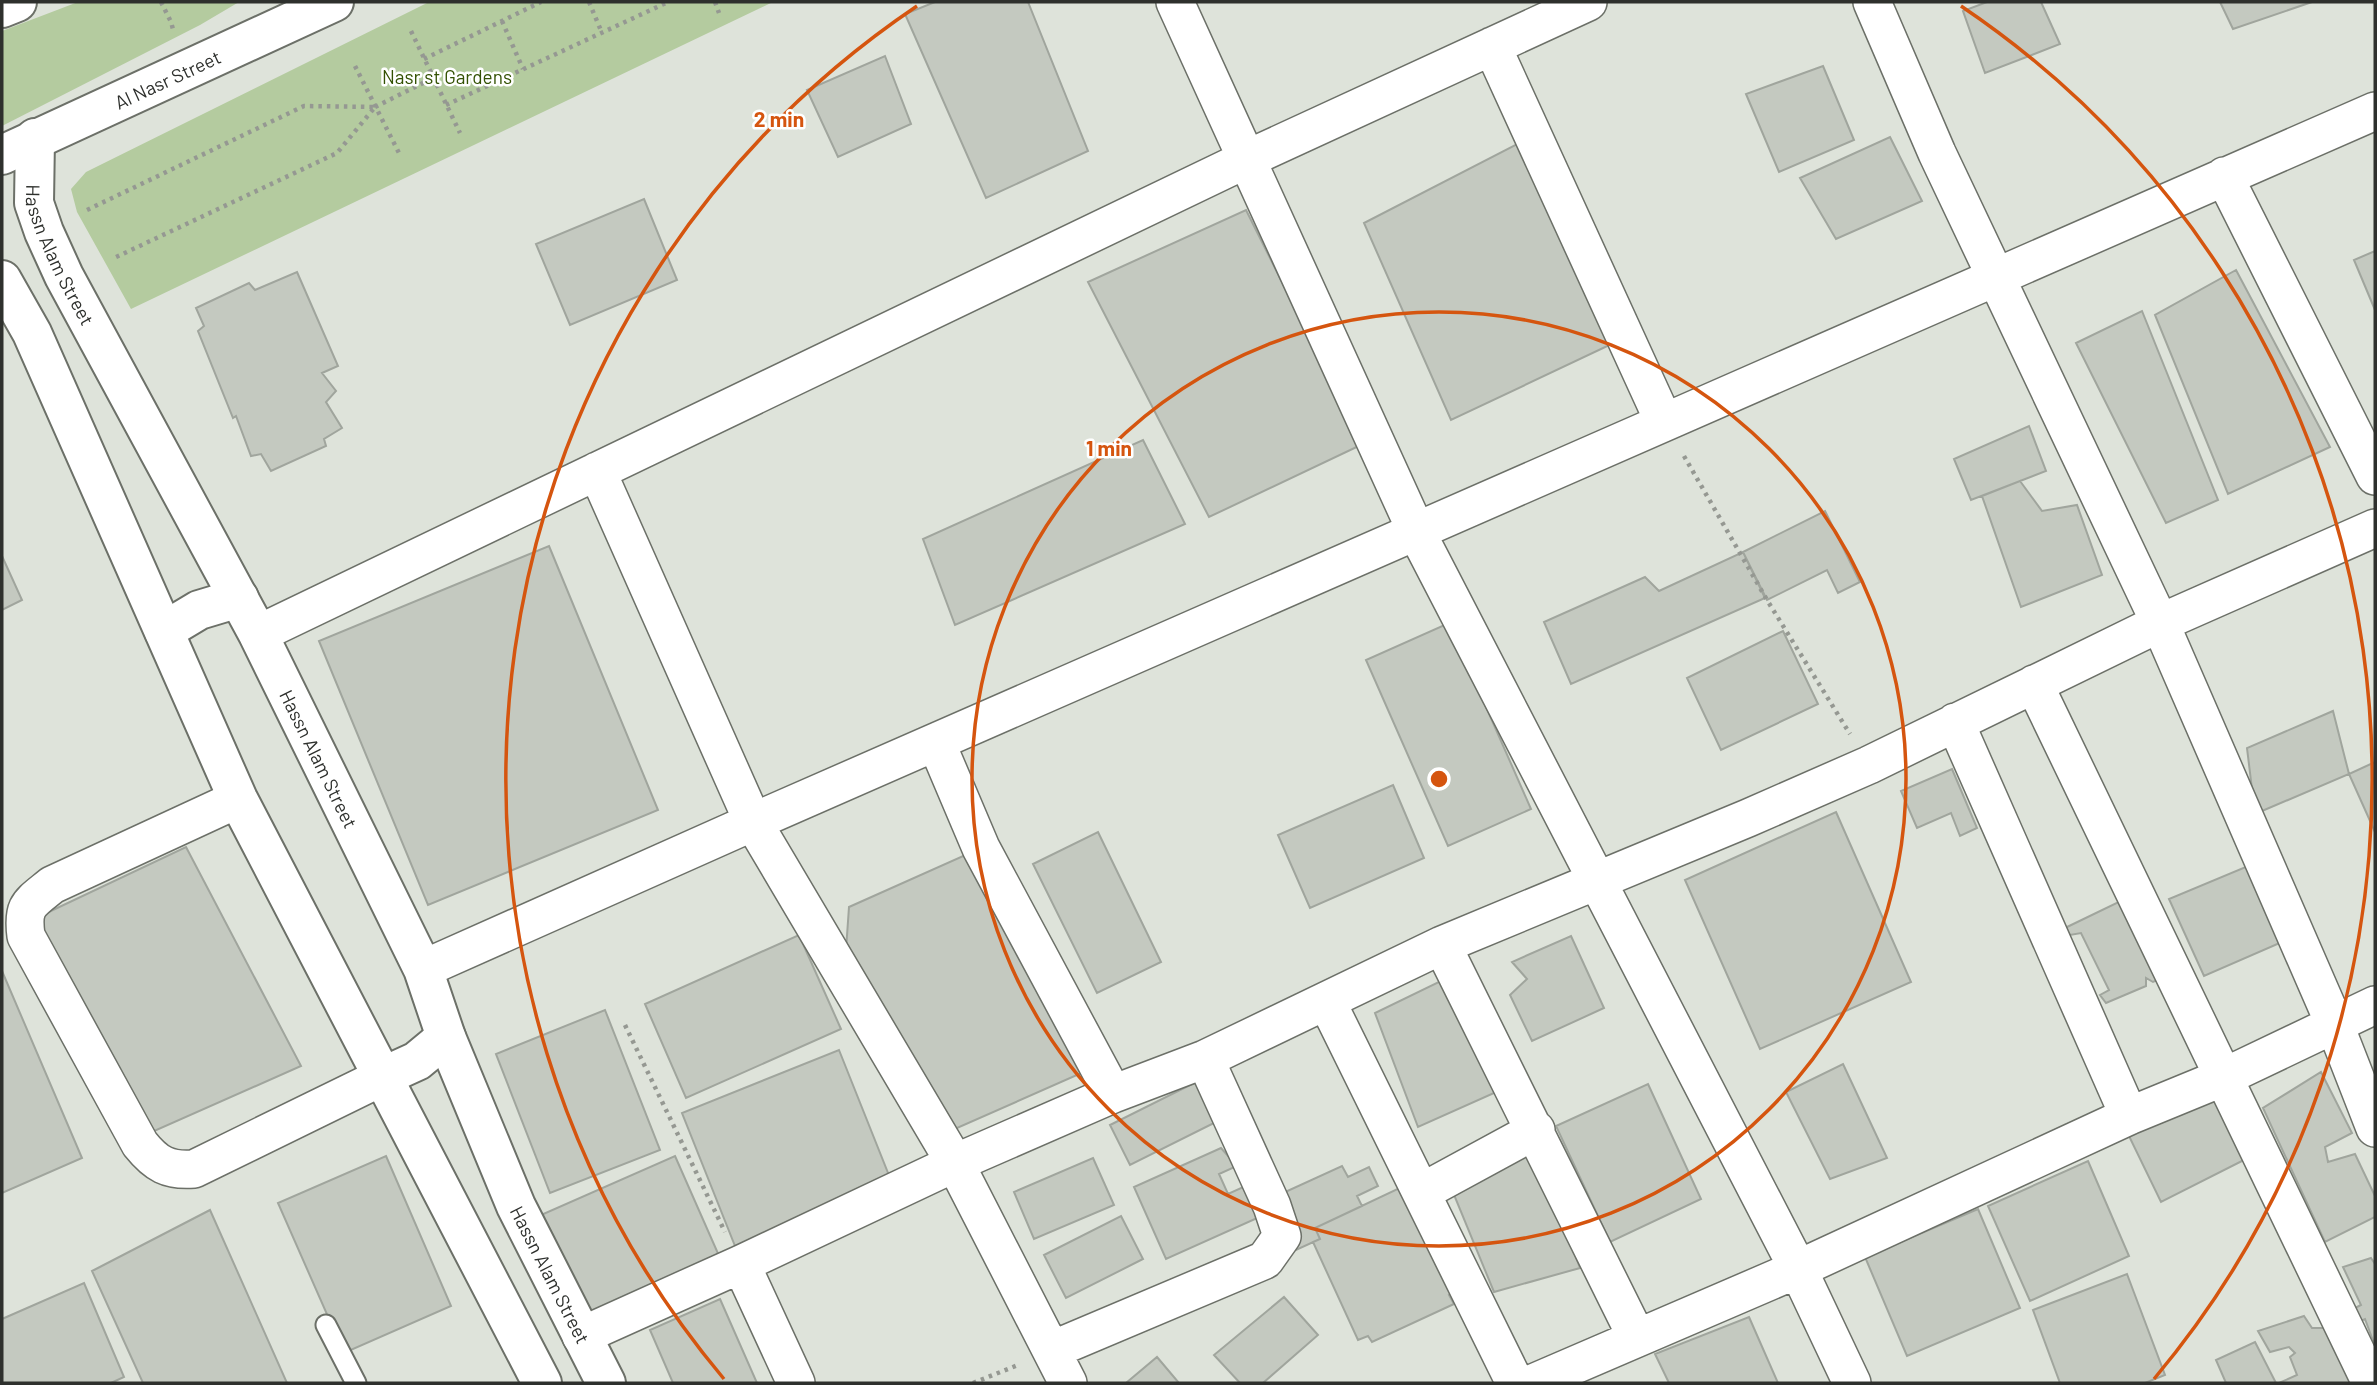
<svg xmlns="http://www.w3.org/2000/svg" width="2377" height="1385" font-family="Barlow,sans-serif">
	<style>
		.green { fill: #b4cb9f }
		.building { fill: #c4c9c0; stroke: #a0a59d; stroke-width: 2 }
		.lines { fill: none; stroke-linecap: round; stroke-linejoin: round }
		.service-casing { stroke: #6c7068; stroke-width: 23 }
		.minor-casing { stroke: #6c7068; stroke-width: 40 }
		.tertiary-casing { stroke: #6c7068; stroke-width: 42 }
		.secondary-casing { stroke: #6c7068; stroke-width: 42 }
		.path { stroke: #959892; stroke-width: 4.5; stroke-dasharray: 3.5 5; stroke-linecap: butt }
		.service { stroke: #fff; stroke-width: 19 }
		.minor { stroke: #fff; stroke-width: 37 }
		.tertiary { stroke: #fff; stroke-width: 38 }
		.secondary { stroke: #fff; stroke-width: 38 }
		.ring { fill: none; stroke: #d5550f; stroke-width: 3.5 }
		.labels { text-anchor: middle; dominant-baseline: central; stroke-width: 5; stroke-linejoin: round; paint-order: stroke }
		.park-label { font-size: 19px; fill: #335103; stroke: #fff }
		.street-label { font-size: 19px; fill: #2e302d; stroke: #fff }
		.centre { fill: #d5550f; stroke: #fff; stroke-width: 3.5 }
		.ring-label { font-size: 21px; text-anchor: middle; font-weight: bold; fill: #d5550f; stroke: #fff; stroke-width: 5; stroke-linejoin: round; paint-order: stroke }
	</style>
	<rect width="100%" height="100%" fill="#dee3da"/>
	<path class="green" d="M78,2H239L200,25L2,126V31Z
		M429,2H773L131,309L77,212L71,189L86,172Z"/>
	<path class="building" d="M935,2H1028L1088,151L986,198L905,14Z
		M1987,2H2041L2060,44L1985,73L1963,11Z
		M2220,2H2312L2233,29Z
		M885,56L911,124L838,157L807,90Z
		M1823,66L1854,140L1779,172L1746,94Z
		M1890,137L1922,201L1836,239L1800,178Z
		M1523,141L1618,341L1451,420L1364,223Z
		M644,199L677,280L570,325L536,244Z
		M1246,210L1363,444L1209,517L1088,282Z
		M2375,251V310L2354,260Z
		M2236,270L2330,447L2228,494L2155,315Z
		M297,272L338,366L322,373L336,391L326,402L342,428L324,439L326,446L271,471L261,454L251,456L236,416L233,418L198,331L204,326L196,308L249,283L255,290Z
		M2142,311L2218,500L2166,523L2076,343Z
		M2029,426L2046,471L1971,500L1954,459Z
		M1143,440L1185,524L955,625L923,539Z
		M2020,481L2042,511L2077,505L2102,575L2021,607L1982,496Z
		M1825,511L1860,582L1838,593L1827,570L1767,600L1743,552Z
		M549,546L658,810L428,905L319,641Z
		M1743,552L1765,598L1571,684L1544,622L1645,577L1659,591Z
		M2,556L22,600L2,610Z
		M1449,623L1531,809L1448,846L1366,660Z
		M1783,631L1818,704L1721,750L1687,678Z
		M2333,711L2349,774L2255,814L2247,748Z
		M2375,762V832L2349,774Z
		M1952,769L1977,828L1960,836L1951,813L1917,828L1901,791Z
		M1393,785L1424,858L1310,908L1278,835Z
		M1836,812L1911,982L1760,1049L1685,880Z
		M1098,832L1161,962L1097,993L1033,864Z
		M186,847L301,1066L152,1132L36,918Z
		M981,848L1086,1071L948,1132L846,950L849,907Z
		M2260,861L2291,938L2204,976L2169,899Z
		M2131,896L2169,975L2153,982L2146,978V986L2106,1003L2100,995L2109,990L2081,933L2070,935L2065,928Z
		M799,935L841,1029L686,1098L645,1004Z
		M1571,936L1604,1008L1532,1041L1510,995L1527,979L1512,962Z
		M2,971L82,1158L2,1193Z
		M1449,977L1503,1089L1418,1127L1375,1013Z
		M605,1010L660,1150L550,1193L496,1054Z
		M839,1050L894,1188L737,1251L682,1113Z
		M1843,1064L1887,1158L1830,1179L1786,1092Z
		M2321,1072L2352,1133L2325,1147L2328,1162L2355,1154L2375,1196V1217L2325,1242L2263,1108Z
		M1200,1080L1220,1120L1130,1165L1110,1125Z
		M1648,1084L1701,1199L1610,1242L1556,1126Z
		M2217,1096L2244,1160L2161,1202L2128,1134Z
		M1533,1144L1580,1268L1494,1292L1450,1185Z
		M1221,1148L1237,1166L1219,1174L1228,1194L1250,1184L1264,1215L1166,1259L1134,1187Z
		M386,1156L451,1306L344,1353L278,1203Z
		M675,1156L720,1258L586,1318L541,1215Z
		M1093,1158L1114,1205L1034,1239L1014,1192Z
		M2088,1161L2129,1256L2030,1301L1988,1206Z
		M1342,1166L1348,1177L1369,1167L1378,1186L1357,1196L1362,1206L1315,1228L1320,1239L1296,1250L1272,1198Z
		M1408,1184L1457,1291L1449,1295L1454,1304L1372,1342L1368,1336L1358,1340L1313,1242L1320,1239L1315,1228Z
		M1978,1209L2020,1308L1907,1356L1865,1257Z
		M210,1210L287,1383H143L92,1271Z
		M1121,1216L1143,1259L1066,1298L1044,1255Z
		M2371,1258L2375,1264V1346L2365,1319L2358,1322L2353,1309L2361,1305L2343,1267Z
		M2127,1274L2165,1375L2145,1383H2060L2033,1310Z
		M84,1283L124,1377L111,1383H2V1319Z
		M1284,1297L1318,1335L1263,1383H1240L1214,1355Z
		M720,1299L757,1383H673L650,1330Z
		M2304,1316L2312,1328H2326L2351,1383H2279L2297,1375L2290,1357L2295,1353L2289,1347L2270,1352L2258,1331Z
		M1749,1317L1778,1383H1669L1655,1354Z
		M2255,1342L2276,1383H2226L2216,1360Z
		M1157,1357L1179,1383H1126Z"/>
	<g class="lines">
		<defs>
			<path id="service" d="M326,1325L356,1383"/>
			<path id="minor" d="M1175,2L1417,533L1798,1269L1852,1383
				M1872,2L1937,153L2160,623L2334,1023L2375,1128
				M1492,46L1664,422
				M2224,176L2375,476
				M597,471L753,822L955,1163L1068,1383
				M258,634L1247,159L1588,2
				M2034,684L2371,1383
				M1955,722L2129,1116
				M936,742L981,848L1113,1094
				M238,799L52,885C29,904 22,905 26,936L140,1144C156,1164 168,1171 194,1169L382,1077
				M1442,945L1637,1338
				M423,969L753,822L2375,111
				M1327,1002L1515,1383
				M1422,1192L1536,1130
				M741,1264L796,1383
				M581,1336L741,1264L955,1163L1113,1094L1205,1059L1442,945L1748,818L1869,765L2160,623L2375,528
				M1052,1350L1265,1260L1282,1236L1272,1206L1205,1059
				M1533,1383L1798,1269L2129,1116L2224,1077L2375,1005"/>
			<g id="tertiary">
				<path id="s1" d="M35,138L34,203L44,232L64,276L258,634L423,969L446,1037L516,1206L606,1383"/>
				<path d="M2,280L32,333L238,799L542,1383"/>
				<path d="M164,631L199,610L239,598"/>
				<path d="M382,1077L417,1061L446,1037"/>
			</g>
			<g id="secondary">
				<path d="M2,8L17,2"/>
				<path id="s2" d="M2,155L334,2"/>
			</g>
		</defs>
		<use href="#service" class="service-casing"/>
		<use href="#minor" class="minor-casing"/>
		<use href="#tertiary" class="tertiary-casing"/>
		<use href="#secondary" class="secondary-casing"/>
		<path class="path" d="M161,2L171,22L174,33
			M589,2L602,33
			M715,2L719,13
			M502,21L523,69
			M411,31L460,133
			M424,59L541,2
			M355,66L401,157
			M446,105L668,2
			M375,107L433,78
			M87,210L304,106L375,107L337,153L112,259
			M1684,456L1767,600L1850,734
			M625,1025L725,1232
			M973,1383L1018,1365"/>
		<use href="#service" class="service"/>
		<use href="#minor" class="minor"/>
		<use href="#tertiary" class="tertiary"/>
		<use href="#secondary" class="secondary"/>
	</g>
	<g class="ring">
		<circle cx="1439" cy="779" r="467"/>
		<path d="M724 1379A933 933 0 0 1 917 6M1961 6A933 933 0 0 1 2154 1379"/>
	</g>
	<g class="labels">
		<g class="park-label">
			<text x="447" y="76">Nasr st Gardens</text>
		</g>
		<g class="street-label">
			<text stroke="none"><textPath href="#s2" startOffset="182">Al Nasr Street</textPath></text>
			<text stroke="none"><textPath href="#s1" startOffset="122">Hassn Alam Street</textPath></text>
			<text stroke="none"><textPath href="#s1" startOffset="690">Hassn Alam Street</textPath></text>
			<text stroke="none"><textPath href="#s1" startOffset="1256">Hassn Alam Street</textPath></text>
		</g>
	</g>
	<circle cx="1439" cy="779" r="10" class="centre"/>
	<g class="ring-label">
		<text x="779" y="127">2 min</text>
		<text x="1109" y="456">1 min</text>
	</g>
	<rect width="2377" height="1385" fill="none" stroke="#2e302d" stroke-width="7"/>
</svg>
